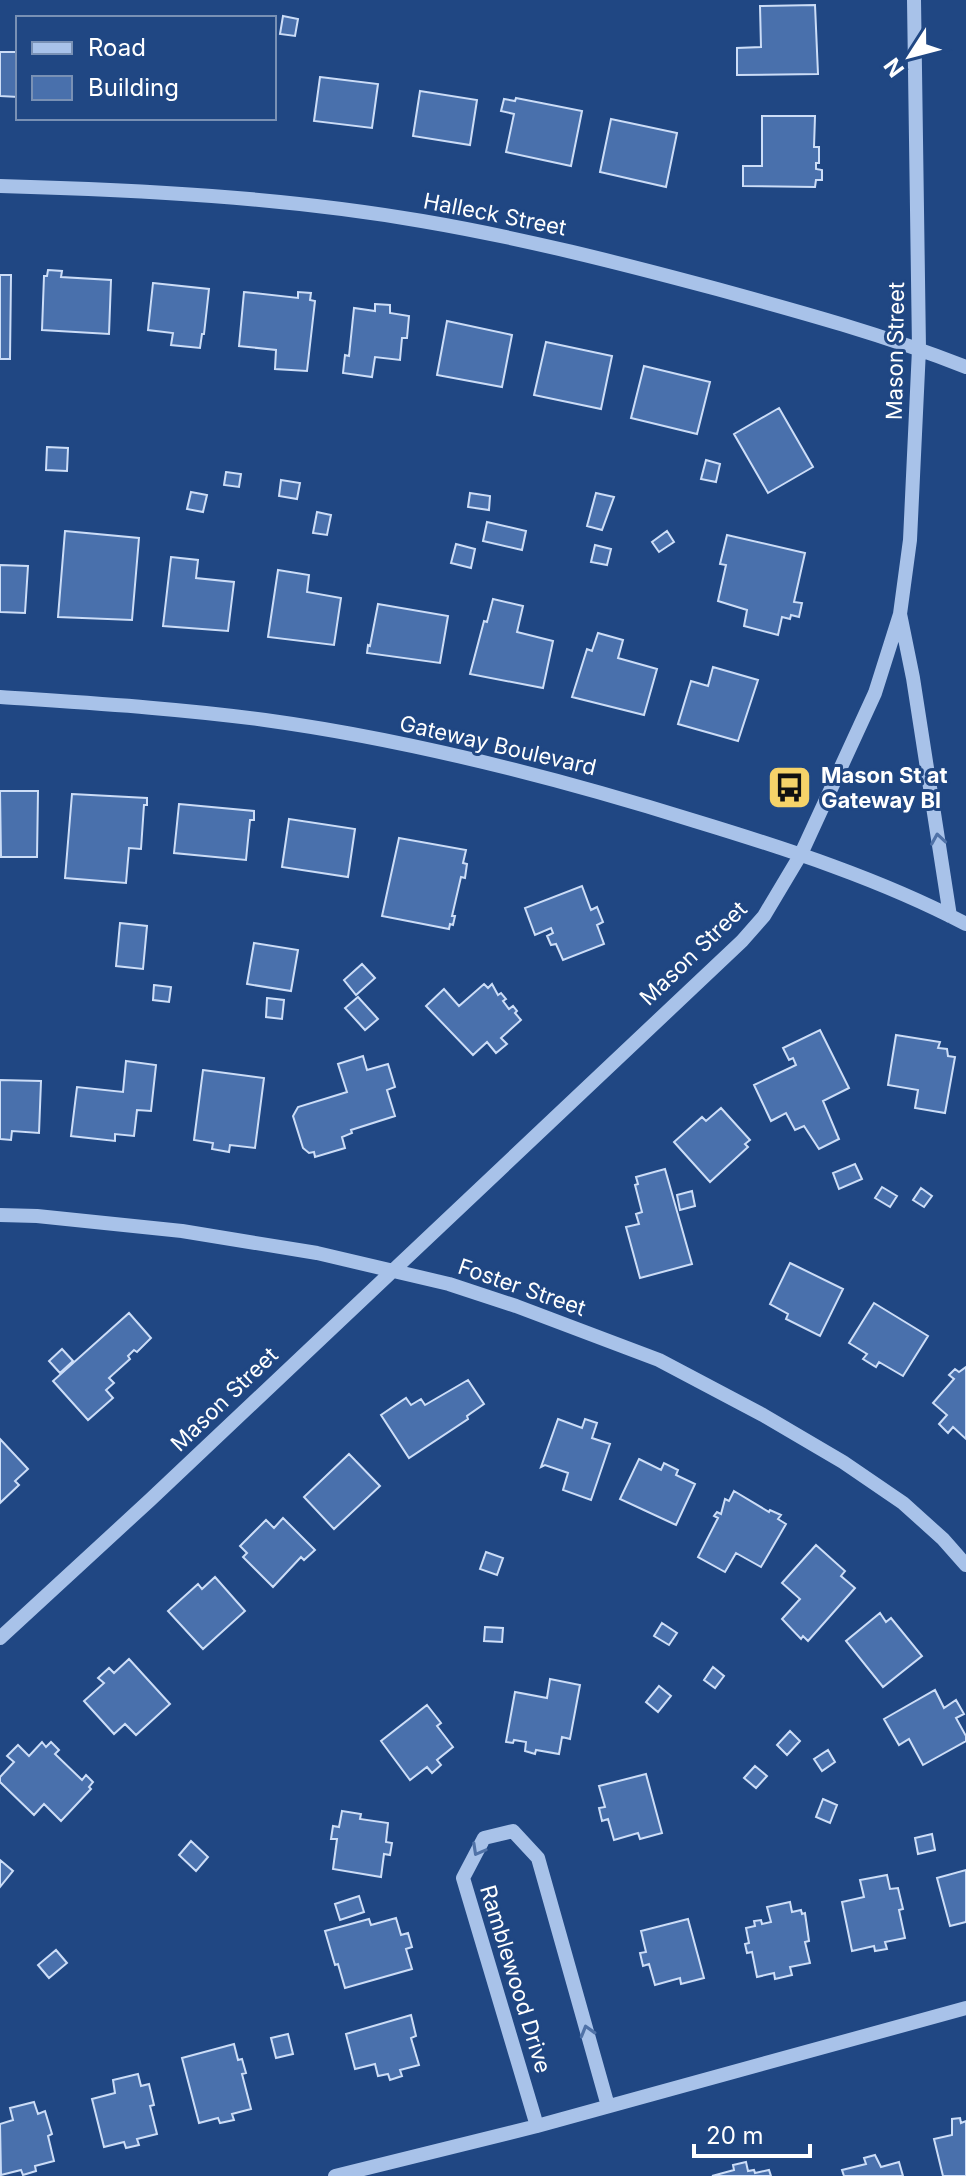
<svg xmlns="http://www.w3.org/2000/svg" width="966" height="2176" font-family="Inter,sans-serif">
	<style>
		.building { fill: #4970ac; stroke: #ccddf7; stroke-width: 2 }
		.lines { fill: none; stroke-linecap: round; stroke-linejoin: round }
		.minor { stroke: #a8c2e9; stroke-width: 14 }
		.oneway { stroke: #5072a7 }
		.labels { text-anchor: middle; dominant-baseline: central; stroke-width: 6; stroke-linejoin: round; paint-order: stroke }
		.street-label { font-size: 22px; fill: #fff; stroke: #204783 }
		.poi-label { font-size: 22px; font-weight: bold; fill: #fff; stroke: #204783; text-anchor: start }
	</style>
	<rect width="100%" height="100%" fill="#204783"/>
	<path class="building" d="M815,5L818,74L737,75V48L761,47L760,6Z
		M283,16L298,19L295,36L280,34Z
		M0,52H18V97L0,96Z
		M320,77L378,84L372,128L314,121Z
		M420,91L477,100L470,145L413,136Z
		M516,98L582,111L571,166L506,152L514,114L501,111L504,99L515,101Z
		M762,116H815L814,147H819V163H816V169L822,170V180H816L815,187L743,186V166H762Z
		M611,119L677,133L666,187L600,172Z
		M48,270L62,271L61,277L111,280L109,334L42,330L44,276H47Z
		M0,275H11L10,359H0Z
		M153,283L209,289L204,334H202L200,348L171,345L173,333L148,330Z
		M244,292L298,298V292L311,293L310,300L315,301L307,371L275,369L276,350L239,346Z
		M375,304L390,305V313L409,316L407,338H402L400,360L375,357L372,377L343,373L345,355L349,356L354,308L375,311Z
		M447,321L512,335L502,387L437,375Z
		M546,342L612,356L601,409L534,395Z
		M644,366L710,382L697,434L631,418Z
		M779,408L813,467L768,493L734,434Z
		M47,447L68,448L67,471L46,470Z
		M706,460L720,464L716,482L701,479Z
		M226,472L241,474L239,487L224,485Z
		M281,480L300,483L297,499L279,496Z
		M191,492L207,495L203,512L187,509Z
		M470,493L490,496L489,510L468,507Z
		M596,493L614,497L602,530L587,526Z
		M317,512L331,515L327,535L313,533Z
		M487,522L526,531L522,550L483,541Z
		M65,531L139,538L132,620L58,617Z
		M667,531L674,542L659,552L652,542Z
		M727,535L805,553L794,602L802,603L799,617L791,615L790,619L782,617L778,635L744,626L747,610L718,601L726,565L720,564Z
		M456,544L475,549L471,568L451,563Z
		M595,545L611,549L607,565L591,562Z
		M171,557L198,560L196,578L234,582L228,631L163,626Z
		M0,565L28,566L25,613L0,612Z
		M278,570L309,575L307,592L341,598L334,645L268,637Z
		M493,599L523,606L517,632L553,641L543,688L470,674L484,621L487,622Z
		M378,604L448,616L440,663L367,653L368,645L370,646Z
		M598,633L623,640L618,658L657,669L644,715L572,697L587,649L592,651Z
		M713,667L758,680L738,741L678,724L691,681L708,686Z
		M0,791H38L37,857H1Z
		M72,794L147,798V805H144L141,849L129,848L126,883L65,878Z
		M179,804L254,811V820H250L246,860L174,853Z
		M289,819L355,829L348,877L282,867Z
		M399,838L466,850L463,863L467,864L465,878L461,877L452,916H455L453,925L450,924L449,929L382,916Z
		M582,886L591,910L597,907L603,922L597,925L604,944L563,960L556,944L551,945L547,936L553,933L551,928L535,935L525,908Z
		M120,923L147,926L143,969L116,966Z
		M254,943L298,950L291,991L247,984Z
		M362,964L375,978L356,995L344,980Z
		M484,984L488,988L492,984L498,995L501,993L506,999L503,1001L509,1009L513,1006L517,1011L515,1013L521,1020L501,1038L507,1044L496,1053L487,1042L473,1055L426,1006L444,989L459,1006Z
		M154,985L171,987L169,1002L153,1000Z
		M358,997L378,1019L365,1030L345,1008Z
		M267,998L284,1000L282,1019L266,1017Z
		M820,1030L849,1088L823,1101L839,1139L819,1149L804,1126L795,1130L786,1113L771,1121L754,1085L796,1065L793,1058L789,1060L783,1048Z
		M896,1035L940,1042L938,1048L947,1049L948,1056L955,1057L945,1113L915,1108L918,1090L888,1085Z
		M363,1056L367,1070L388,1064L395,1087L387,1090L395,1116L351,1130L352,1133L342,1137L345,1148L315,1157L314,1152L309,1153L303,1148L293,1116L298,1107L347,1092L338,1064Z
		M126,1061L156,1065L151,1111L137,1110L134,1136L115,1134V1141L71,1136L77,1087L123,1092Z
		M203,1070L264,1078L255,1148L230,1145L229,1152L212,1149L213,1143L194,1140Z
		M0,1080L41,1081L39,1133L12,1131L11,1140L0,1139Z
		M721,1108L750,1140L745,1144L748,1147L710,1182L674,1142L702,1117L706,1121Z
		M855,1164L862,1179L839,1189L833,1173Z
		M665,1169L692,1264L640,1278L626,1227L639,1224L636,1214L642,1212L635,1185L638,1184L636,1177Z
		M882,1187L897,1196L890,1207L875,1198Z
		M921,1188L932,1196L924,1207L913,1200Z
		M692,1191L695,1206L680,1210L677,1195Z
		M790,1263L843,1289L820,1336L786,1319L788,1314L770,1304Z
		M874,1303L928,1336L903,1376L879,1362L876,1367L863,1359L867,1354L849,1343Z
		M129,1313L151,1338L137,1352L134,1350L128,1356L130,1359L109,1378L114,1383L106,1390L113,1398L88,1420L53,1381Z
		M62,1349L73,1361L60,1373L49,1361Z
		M966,1367V1439L953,1427L948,1433L939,1424L947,1415L933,1403L954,1379L949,1375L955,1369L959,1372Z
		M468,1380L484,1404L467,1416L468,1419L409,1458L381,1415L406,1398L411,1405L421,1399L425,1405Z
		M558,1419L582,1428L585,1419L597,1423L592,1438L610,1444L591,1500L563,1490L568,1473L545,1465L541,1467Z
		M0,1439L28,1469L15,1481L19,1485L0,1503Z
		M349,1454L380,1486L334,1529L304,1497Z
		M639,1459L661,1470L664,1463L678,1470L676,1475L695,1484L676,1525L620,1499Z
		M734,1491L769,1512L770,1510L781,1515L778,1519L786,1524L761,1567L736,1553L725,1572L698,1557L718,1518L714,1516L717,1512L721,1514L725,1499L729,1501Z
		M283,1518L315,1550L304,1560L301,1557L273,1587L243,1557L247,1553L240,1546L266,1520L274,1528Z
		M816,1545L845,1571L841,1576L855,1588L808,1641L803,1636L801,1639L782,1619L800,1599L782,1583Z
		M486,1552L503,1558L497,1575L480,1569Z
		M215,1577L245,1611L203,1649L168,1611L198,1584L202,1589Z
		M880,1613L886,1622L891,1618L922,1656L883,1687L846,1641Z
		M662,1623L677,1633L669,1645L654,1636Z
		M485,1627L503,1628L502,1642L484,1641Z
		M129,1659L170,1704L136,1735L125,1724L114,1734L84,1701L104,1683L98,1678L109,1668L114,1673Z
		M713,1667L724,1676L715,1688L704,1680Z
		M550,1679L580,1685L570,1739L562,1737L559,1754L536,1750L535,1754L525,1751L526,1742L514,1740L513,1743L506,1742L515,1692L547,1698Z
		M659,1686L671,1696L658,1712L646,1702Z
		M935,1690L944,1708L956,1700L964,1714L956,1718L966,1736V1741L923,1765L909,1739L899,1745L884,1719Z
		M427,1705L441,1723L437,1726L453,1747L437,1760L441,1765L432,1773L427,1767L410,1780L381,1741Z
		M790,1731L800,1741L787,1755L777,1745Z
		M42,1742L46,1747L51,1742L59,1750L55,1754L82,1780L86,1775L93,1782L89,1787L91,1789L61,1821L44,1804L34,1815L0,1782V1777L14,1762L7,1756L18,1745L29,1756Z
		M828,1750L835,1762L822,1771L814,1759Z
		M755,1766L767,1776L756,1788L744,1778Z
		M646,1774L662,1833L640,1839L638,1833L614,1840L608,1819L602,1821L599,1808L605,1807L599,1786Z
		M823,1799L837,1805L830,1823L816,1817Z
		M342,1811L361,1814L360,1819L388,1823L386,1842L392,1843L390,1855L384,1854L381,1877L333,1869L337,1839H331L333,1826L339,1827Z
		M932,1834L935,1850L918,1854L915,1838Z
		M191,1841L208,1857L196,1871L179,1855Z
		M0,1860L13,1871L0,1887Z
		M966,1870V1922L950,1926L937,1878Z
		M887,1875L890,1889L898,1888L903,1909L899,1910L905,1938L885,1942L887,1949L875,1951L874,1946L852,1951L842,1902L864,1897L860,1880Z
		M359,1896L364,1912L340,1920L335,1904Z
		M790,1902L792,1912L801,1910L802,1914L805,1913L809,1941L805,1942L810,1963L790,1967L792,1975L775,1979L774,1973L757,1977L752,1952L747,1953L745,1944L749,1943L746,1928L755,1926L754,1921L761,1920L762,1924L771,1922L767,1907Z
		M396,1918L401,1935L408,1933L412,1947L406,1949L412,1969L345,1988L338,1964L335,1965L325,1931L369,1919L371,1925Z
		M688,1919L704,1978L681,1984L680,1978L655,1985L649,1964L643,1966L640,1953L646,1952L641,1931Z
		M56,1950L67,1963L49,1978L38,1965Z
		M411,2015L416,2036L411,2038L419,2065L400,2070L402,2076L390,2080L388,2074L378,2076L375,2064L355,2069L346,2034Z
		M288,2034L293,2054L276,2058L271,2038Z
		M234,2044L238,2060L242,2059L246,2073L242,2074L251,2109L232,2114L234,2120L220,2123L218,2118L199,2123L182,2058Z
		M138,2074L141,2086L149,2084L154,2105L150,2106L157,2134L137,2139L139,2145L126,2148L124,2142L104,2147L92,2099L115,2093L113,2080Z
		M34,2102L38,2114L45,2111L52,2134L48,2136L54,2161L35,2166L36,2171L23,2175L21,2170L1,2175L0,2124L13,2120L10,2108Z
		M960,2118L961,2123L966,2121V2176H943L934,2139L952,2135V2119Z
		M875,2155L881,2167L899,2162L903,2176H844L842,2170L866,2164L864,2158Z
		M746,2162L748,2171L754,2170L755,2173L769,2170L771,2176H712L734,2170L733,2165Z"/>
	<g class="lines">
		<path class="minor" d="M0,186C141,190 283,197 422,221C522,238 620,263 717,289C801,312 885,335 966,367
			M900,614L913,678L950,916
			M0,697C88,703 177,708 265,720C411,740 554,777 695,821C787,849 880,879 966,924
			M0,1215L37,1216L182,1231L317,1253L449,1284L516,1306L659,1360L763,1415L843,1462L903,1503L943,1539L966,1565
			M0,1638L150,1500L742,941L764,916L801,854L875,693L900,614L910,540L919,349L914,0
			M537,2126L463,1878L484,1838L513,1831L538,1858L608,2106
			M335,2176L537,2126L966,2008"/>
	</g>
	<defs><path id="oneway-chevron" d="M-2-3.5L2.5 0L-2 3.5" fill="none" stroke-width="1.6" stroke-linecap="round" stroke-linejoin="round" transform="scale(2)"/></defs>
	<g class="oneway">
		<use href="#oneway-chevron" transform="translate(938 839) rotate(-99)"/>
		<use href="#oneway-chevron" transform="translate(478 1850) rotate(119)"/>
		<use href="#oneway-chevron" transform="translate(587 2031) rotate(-106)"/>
	</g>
	<defs>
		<symbol id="bus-square" viewBox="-11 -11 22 22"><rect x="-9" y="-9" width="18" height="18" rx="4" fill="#f6d369" stroke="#204783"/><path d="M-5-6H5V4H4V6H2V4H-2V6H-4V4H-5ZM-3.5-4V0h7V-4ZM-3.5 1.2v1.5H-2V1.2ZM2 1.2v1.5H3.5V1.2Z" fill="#111"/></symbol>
	</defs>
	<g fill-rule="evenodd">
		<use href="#bus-square" x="764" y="762" width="51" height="51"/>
	</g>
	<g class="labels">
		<g class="street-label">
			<text transform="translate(495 214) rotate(11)">Halleck Street</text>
			<text transform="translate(895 351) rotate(-89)">Mason Street</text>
			<text transform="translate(498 745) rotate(13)">Gateway Boulevard</text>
			<text transform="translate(693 953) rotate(-44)">Mason Street</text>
			<text transform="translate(522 1287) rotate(19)">Foster Street</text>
			<text transform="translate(224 1399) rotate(-44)">Mason Street</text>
			<text transform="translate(516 1979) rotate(73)">Ramblewood Drive</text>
		</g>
		<g class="poi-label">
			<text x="821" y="775">Mason St at<tspan x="821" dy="25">Gateway Bl</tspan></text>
		</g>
	</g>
	<rect x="16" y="16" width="260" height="104" fill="#204783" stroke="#7991b5" stroke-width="2"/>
	<rect x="32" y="42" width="40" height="12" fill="#a8c2e9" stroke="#7991b5" stroke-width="2"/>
	<text x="88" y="56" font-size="24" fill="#ffffff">Road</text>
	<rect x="32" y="76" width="40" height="24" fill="#4970ac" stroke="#7991b5" stroke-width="2"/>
	<text x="88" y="96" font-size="24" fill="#ffffff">Building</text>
	<g transform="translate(910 56) rotate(234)" stroke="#204783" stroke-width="6" paint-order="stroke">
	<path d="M0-6L14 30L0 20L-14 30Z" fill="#ffffff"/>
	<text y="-12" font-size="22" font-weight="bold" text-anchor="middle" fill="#ffffff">N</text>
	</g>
	<path d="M694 2144v12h116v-12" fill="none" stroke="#ffffff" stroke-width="4"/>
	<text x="706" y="2144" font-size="24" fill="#ffffff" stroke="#204783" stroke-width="6" paint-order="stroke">20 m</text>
</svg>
